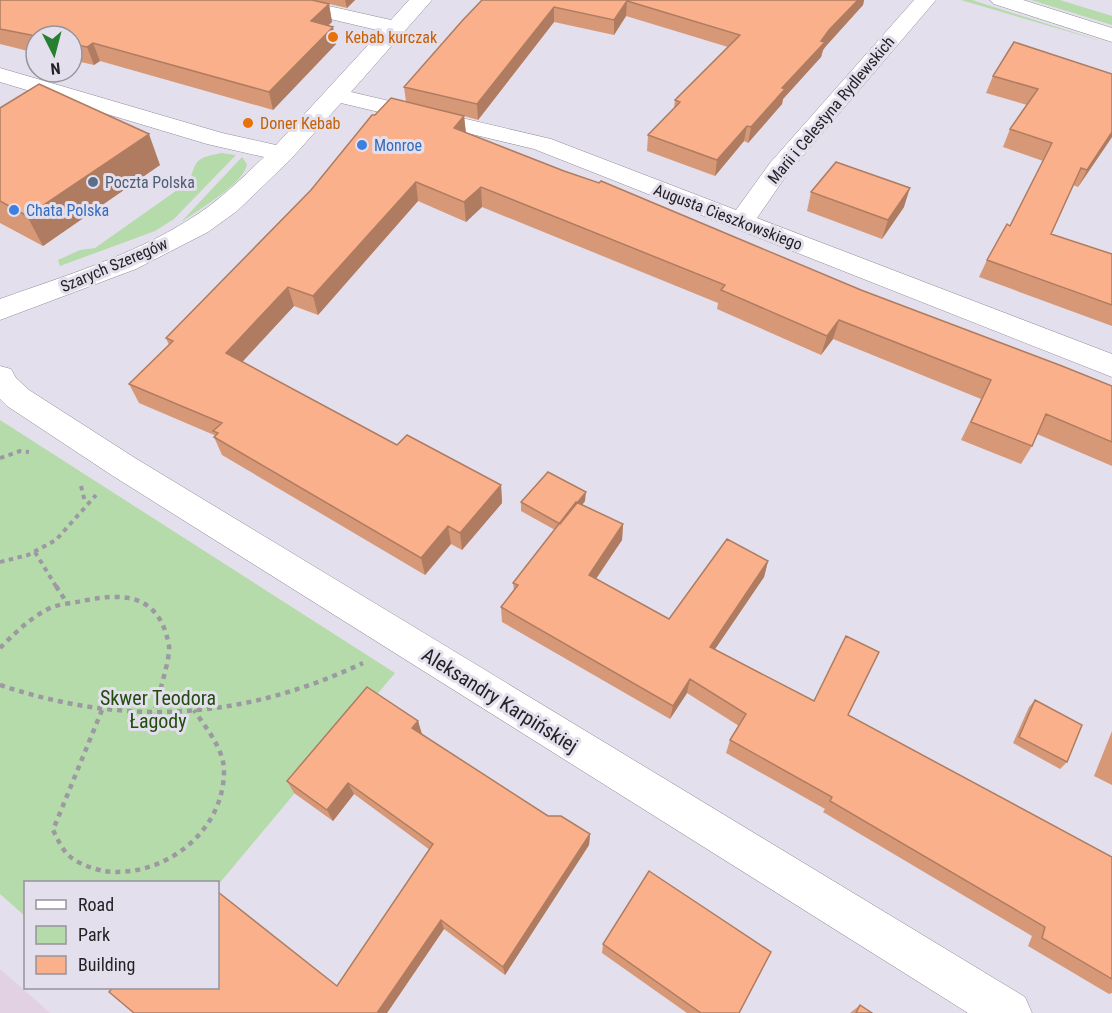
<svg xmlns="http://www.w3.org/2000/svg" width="1112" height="1013" font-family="'Roboto Condensed',sans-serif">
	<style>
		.industrial { fill: #e2d1e3 }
		.green { fill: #b6dbab }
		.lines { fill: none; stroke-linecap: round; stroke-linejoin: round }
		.minor-casing { stroke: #908b97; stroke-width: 1 }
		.path-far1 { stroke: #9d99a3; stroke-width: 4; stroke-dasharray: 4.5 4.5; stroke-linecap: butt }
		.path { stroke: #9d99a3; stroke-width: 4.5; stroke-dasharray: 5 5; stroke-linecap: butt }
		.minor { fill: #fff; fill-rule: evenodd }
		.wall { fill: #d79878 }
		.shaded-wall { fill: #af7c61 }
		.building { fill: #fab18b; stroke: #af7c61; stroke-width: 1.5 }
		.food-dot { fill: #e8710a; stroke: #e4dfec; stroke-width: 2 }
		.shop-dot { fill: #3f7fe0; stroke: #e4dfec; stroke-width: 2 }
		.service-dot { fill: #5c6f8a; stroke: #e4dfec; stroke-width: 2 }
		.labels { text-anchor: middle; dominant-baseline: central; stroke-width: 6; stroke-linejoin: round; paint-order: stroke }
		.far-food-label { font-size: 16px; fill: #c56008; stroke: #e4dfec; text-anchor: start }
		.far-street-label { font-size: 16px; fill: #242227; stroke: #e4dfec }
		.far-shop-label { font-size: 16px; fill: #366cbe; stroke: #e4dfec; text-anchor: start }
		.far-service-label { font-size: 16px; fill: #4e5e75; stroke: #e4dfec; text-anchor: start }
		.park-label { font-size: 20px; fill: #214e0f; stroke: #e4dfec }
		.street-label { font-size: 20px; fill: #242227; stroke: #e4dfec }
	</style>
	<rect width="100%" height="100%" fill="#e4dfec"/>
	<path class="industrial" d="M0,969L50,1013H0Z"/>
	<path class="green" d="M961,0H972L1104,42Z
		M1031,0H1060L1112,16V25Z
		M221,153L236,155L174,219L155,231L60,266L58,260L80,250L95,248L190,181C196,159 197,158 221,153Z
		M242,157L247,164C245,183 197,211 181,222Z
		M0,420L395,673L218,885V882H26L25,916L0,894Z"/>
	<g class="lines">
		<defs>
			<path id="minor" d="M264,0H302L391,20L409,0H432L351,92L551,139L736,210L770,163L914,0H936L788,173L757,218L1112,354V377L534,149L341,103L291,159L237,211L208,232L136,269L0,320V299C64,276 132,256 190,219C218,202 241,179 264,157L207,144L0,82V68L222,133L276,145L381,31L267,4Z
				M990,0H1023L1112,28V42L994,4Z
				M0,366L11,369L16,378L29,390L135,458L1025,997L1032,1013H968L113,476L7,406L0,399Z"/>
		</defs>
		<use href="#minor" class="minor-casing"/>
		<path class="path-far1" d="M0,458L20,451L29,452
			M81,486L85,502
			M35,552L57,588
			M0,562L28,555L56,540L96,495"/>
		<path class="path" d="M56,586L67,603
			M0,648C15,633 30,618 50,608C59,604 72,603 82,601C124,592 160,594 169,646C171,657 157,699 154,713
			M0,685C126,727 242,720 363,663
			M102,710L53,830C57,838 61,847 67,854C76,863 93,869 104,871C162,879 224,833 224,771C224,749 206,728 194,710"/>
		<use href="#minor" class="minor"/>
	</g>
	<path class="wall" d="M0,0L329,4L332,22L328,25L336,44L273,110L100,61L94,65L72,60V36H36V53L0,44Z
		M312,0H355L347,8Z
		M482,0H864L863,5L826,46L823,50L821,57L783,99L782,104L748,143L744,141L715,176L647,151L648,135L674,108L675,100L728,47L626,16L614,35L554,22L478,120L464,116L466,133L861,290L1112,386V466L1037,434L1032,446L1021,464L961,440L981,399L833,339L821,355L717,309L718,303L482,207L466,222L418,201L318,315L294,306L242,362L397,445L501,485L502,503L462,550L451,544L425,575L222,455L214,437L215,436L214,435L139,403L129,384L169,345L166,338L311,190L375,115L406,102L404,87Z
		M1112,74V137L1078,187L1073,185L1051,234L1112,254V326L979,277L987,260L1010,226L1043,161L1003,147L1010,129L1027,105L986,93L993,76Z
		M0,108L160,165L43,246L0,223Z
		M811,192L904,207L882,239L807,211Z
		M585,501L582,505L623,524L622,540L595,579L669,619L768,561L764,577L715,649L814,701L848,715L1112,857V993L1109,994L1028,946L1032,936L823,812L825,809L726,753L730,740L739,726L687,693L670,719L502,622L501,607L514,591L513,583L555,530L521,511V502Z
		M1035,700L1067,762L1060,769L1013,743L1029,707Z
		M418,721L421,734L548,816L590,834L589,845L505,975L444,929L387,1013H134L337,986L430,850L354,794L333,821L294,793L287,781Z
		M1112,731V785L1094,776Z
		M603,944L739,1013H687L602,953Z
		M860,1005L872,1013H850Z"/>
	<path class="shaded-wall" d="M345,0H355L347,8Z
		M858,0H864L863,5L826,46L823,50L821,57L783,99L782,104L748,143L751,127L829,30Z
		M627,1L626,16L614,35V20Z
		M329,4L332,22L314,39L311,21Z
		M554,7V22L478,120L477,104Z
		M333,27L336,44L273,110L269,92Z
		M93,43L100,61L94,65L87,47Z
		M464,116L466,135L454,128Z
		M747,126L744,141L715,176L717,160Z
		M1112,132V137L1078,187L1087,170Z
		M149,134L160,165L43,246L27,216Z
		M416,182L418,201L318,315L313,296Z
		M481,187L482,207L466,222L464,202Z
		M910,188L904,207L882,239L888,220Z
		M288,287L294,306L233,372L226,353Z
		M839,320L833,339L821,355L827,336Z
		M501,485L502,503L462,550L460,533Z
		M586,492L585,501L560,532V524Z
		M623,524L622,540L588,591L589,575Z
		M448,526L451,544L425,575L421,558Z
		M768,561L764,577L707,661L710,647Z
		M690,679L687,693L670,719L673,706Z
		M418,721L422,734L416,741L412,728Z
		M348,783L354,794L333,821L327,810Z
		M590,834L589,845L505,975L503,967Z
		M441,920L444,929L387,1013H377Z"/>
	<path class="building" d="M0,0H312L329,4L311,21L333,27L269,92L93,43L87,47L72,44V36H36L0,29Z
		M482,0H858L829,30L821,41L825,42L782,88L785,89L751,127L747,126L717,160L648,135L680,102L675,100L740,35L627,1L614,20L554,7L477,104L404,87L462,21Z
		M1014,42L1112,74V132L1087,170L1081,168L1051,234L1112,254V305L987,260L1007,224L1010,226L1052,143L1010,129L1038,89L993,76Z
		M39,84L149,134L27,216L0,201V108Z
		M391,98L464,116L454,128L564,171L599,183L601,181L861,290L1062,366L1112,386V442L1046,414L1032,446L971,422L991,380L839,320L827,336L721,290L725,285L481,187L464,202L416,182L313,296L288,287L226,353L397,445L407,435L501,485L460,533L448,526L421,558L214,437L218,433L213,431L222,423L129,384L173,341L166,338L311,190L372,115H375Z
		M836,162L910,188L888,220L811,192Z
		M548,472L586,492L560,524L521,502Z
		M576,502L623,524L589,575L669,619L727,539L768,561L710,647L814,701L846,636L879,652L848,715L1112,857V979L1042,938L1045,927L830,801L832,797L730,740L746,714L690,679L673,706L501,607L518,585L513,583Z
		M367,687L418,721L412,728L548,816H561L590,834L503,967L441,920L377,1013H134L109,992L113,987H218V892L337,986L433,844L348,783L327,810L287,781Z
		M1035,700L1082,725L1067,762L1019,737Z
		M649,871L771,952L739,1013H701L603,944Z
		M860,1005L872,1013H856Z"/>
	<g class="food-dot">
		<circle cx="333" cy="37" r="6"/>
		<circle cx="248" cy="123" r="6"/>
	</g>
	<g class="shop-dot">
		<circle cx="362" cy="145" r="6"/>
		<circle cx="14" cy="210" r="6"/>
	</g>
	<circle class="service-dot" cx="93" cy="182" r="6"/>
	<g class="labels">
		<g class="far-food-label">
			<text x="345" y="37">Kebab kurczak</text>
			<text x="260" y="123">Doner Kebab</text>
		</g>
		<g class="far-street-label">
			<text transform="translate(831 110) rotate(-50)">Marii i Celestyna Rydlewskich</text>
			<text transform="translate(728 217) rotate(21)">Augusta Cieszkowskiego</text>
			<text transform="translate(114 265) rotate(-23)">Szarych Szeregów</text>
		</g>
		<g class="far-shop-label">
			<text x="374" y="145">Monroe</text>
			<text x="26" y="210">Chata Polska</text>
		</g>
		<g class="far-service-label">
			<text x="105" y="182">Poczta Polska</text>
		</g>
		<g class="park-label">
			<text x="158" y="698">Skwer Teodora<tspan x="158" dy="23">Łagody</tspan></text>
		</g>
		<g class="street-label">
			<text transform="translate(500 700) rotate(32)">Aleksandry Karpińskiej</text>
		</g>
	</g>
	<rect x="24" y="881" width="195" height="108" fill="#e4dfec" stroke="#97939d" stroke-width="1.5"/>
	<rect x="36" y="900" width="30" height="9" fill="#ffffff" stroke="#97939d" stroke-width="1.5"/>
	<text x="78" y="911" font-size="18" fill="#242227">Road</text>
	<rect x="36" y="926" width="30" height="18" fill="#b6dbab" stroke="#97939d" stroke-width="1.5"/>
	<text x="78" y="941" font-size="18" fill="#242227">Park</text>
	<rect x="36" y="956" width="30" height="18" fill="#fab18b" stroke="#97939d" stroke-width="1.5"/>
	<text x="78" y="971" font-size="18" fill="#242227">Building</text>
	<g transform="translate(54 54) rotate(174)"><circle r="28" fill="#e4dfec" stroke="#97939d" stroke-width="1.5"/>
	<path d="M0-4.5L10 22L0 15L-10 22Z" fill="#258131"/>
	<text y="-9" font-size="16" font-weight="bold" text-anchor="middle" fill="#242227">N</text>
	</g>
</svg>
